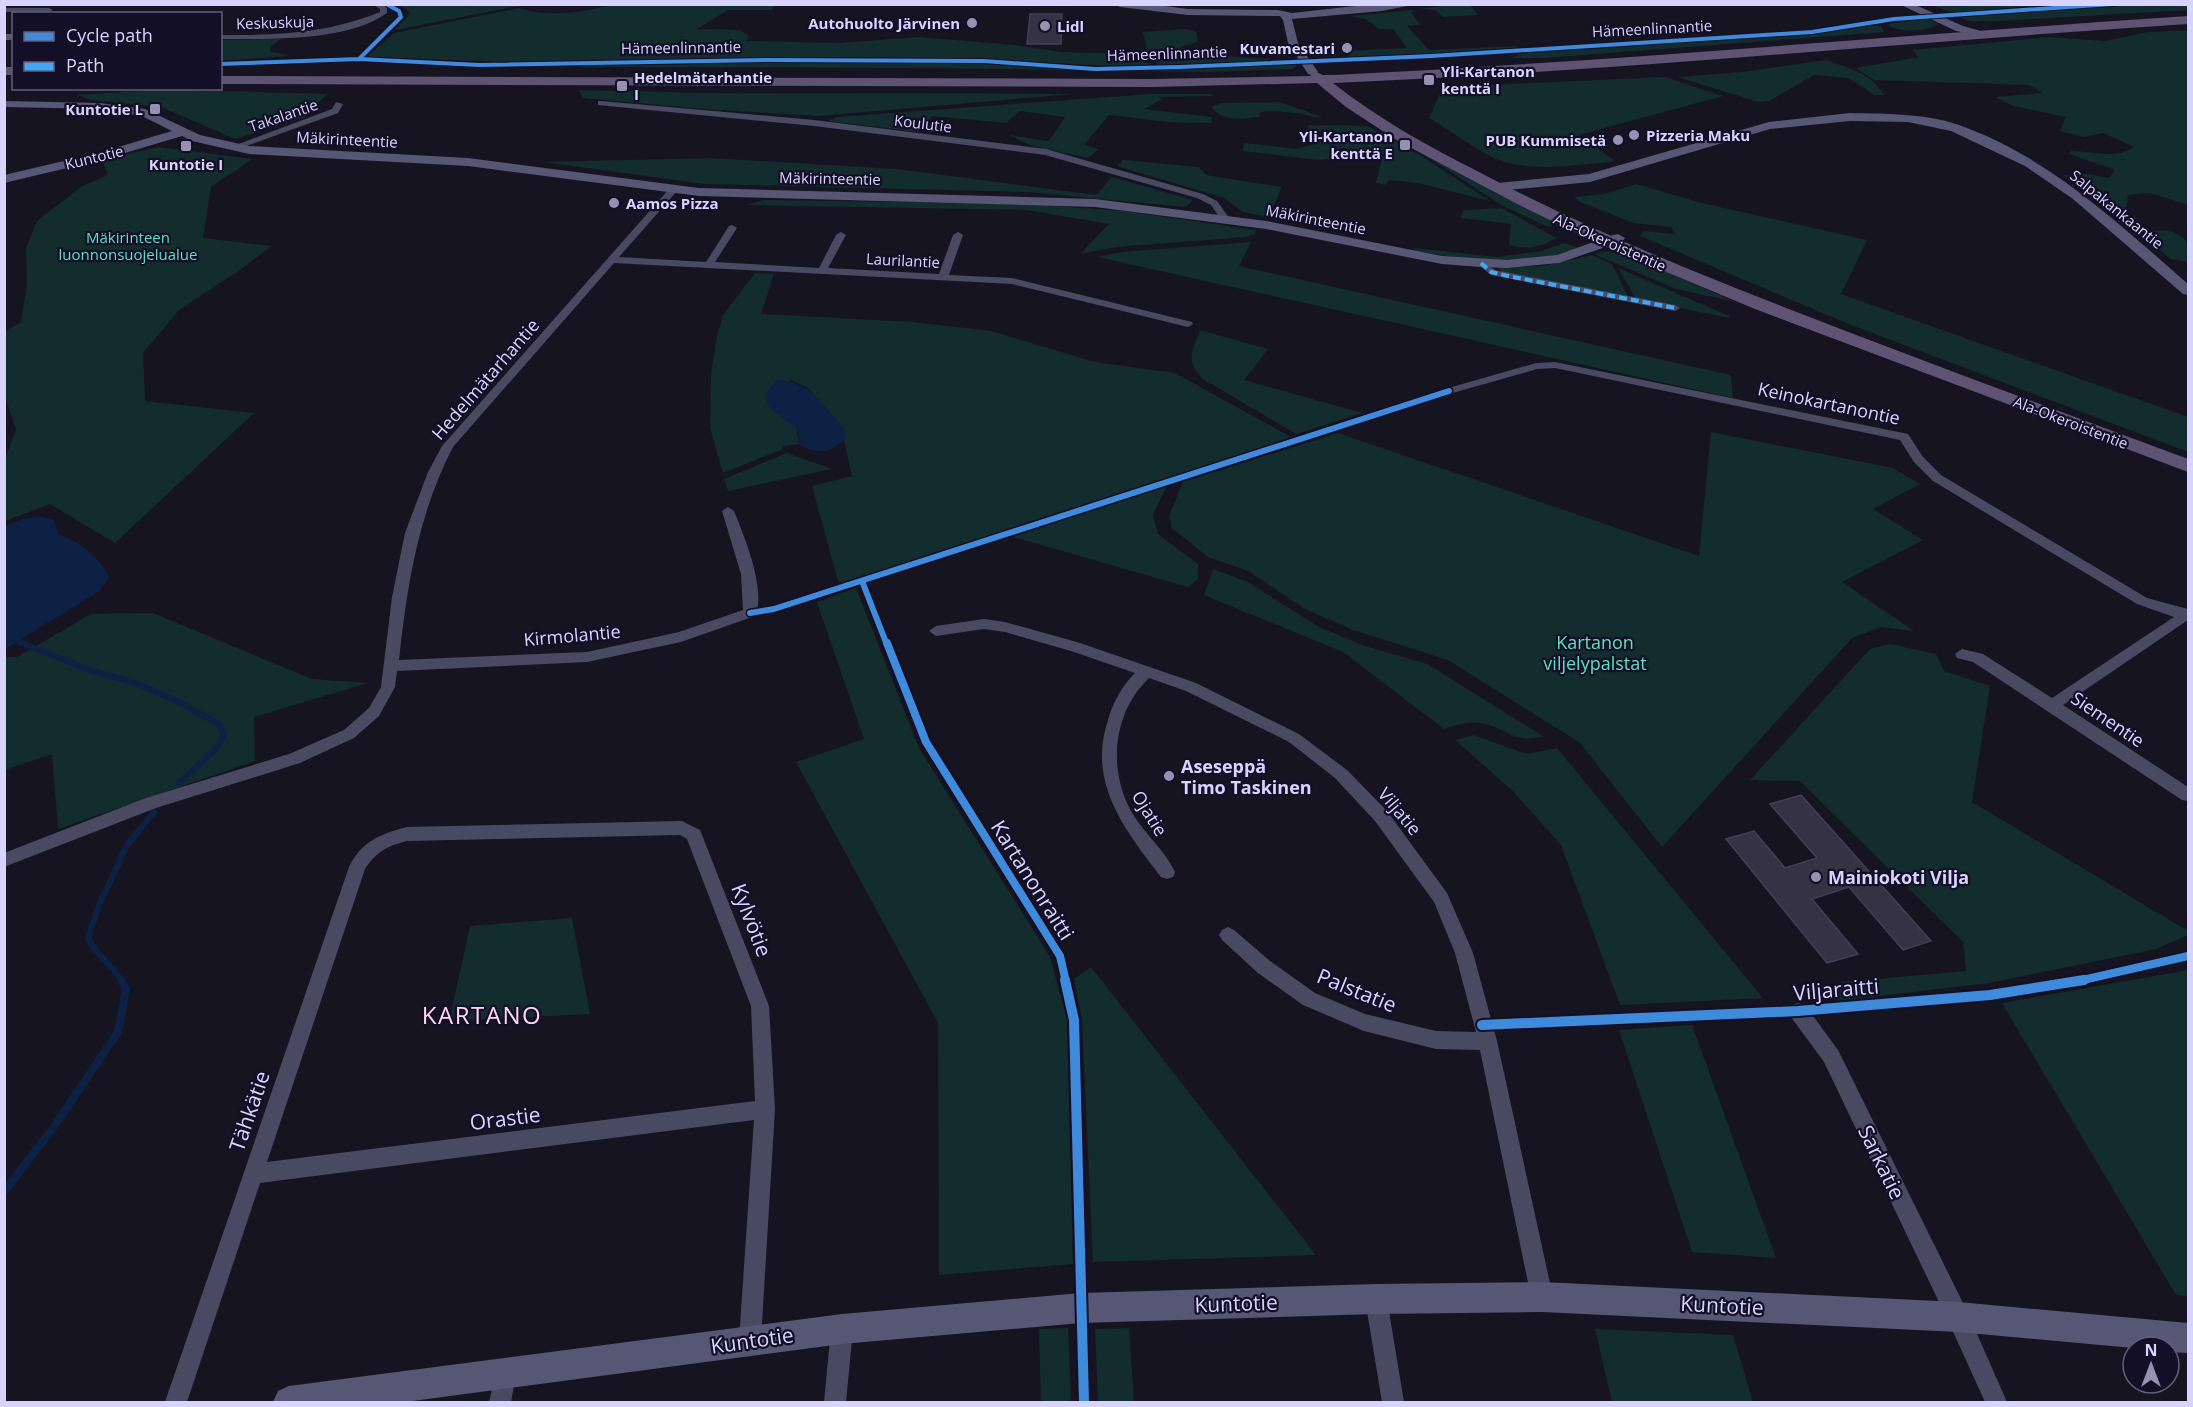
<svg xmlns="http://www.w3.org/2000/svg" width="2193" height="1407" font-family="'Open Sans',sans-serif">
	<style>
		.green { fill: #132c2d }
		.water { fill: #0d2144 }
		.lines { fill: none; stroke-linecap: round; stroke-linejoin: round }
		.stream-far2 { stroke: #0d2144; stroke-width: 4.5 }
		.stream-far1 { stroke: #0d2144; stroke-width: 6 }
		.stream { stroke: #0d2144; stroke-width: 8 }
		.building { fill: #343243; stroke: #433f54; stroke-width: 1.5 }
		.street { fill: #4a4962; fill-rule: evenodd }
		.secondary { fill: #575674; fill-rule: evenodd }
		.primary { fill: #5e5373; fill-rule: evenodd }
		.quiet { stroke: #3fa9f5; stroke-width: 4; stroke-dasharray: 8 4; stroke-linecap: butt }
		.cycleway-far3-casing { stroke: #130f26; stroke-width: 6 }
		.cycleway-far2-casing { stroke: #130f26; stroke-width: 9 }
		.cycleway-far1-casing { stroke: #130f26; stroke-width: 12 }
		.cycleway-casing { stroke: #130f26; stroke-width: 14 }
		.cycleway-far3 { stroke: #408adc; stroke-width: 4 }
		.cycleway-far2 { stroke: #408adc; stroke-width: 6 }
		.cycleway-far1 { stroke: #408adc; stroke-width: 8 }
		.cycleway { stroke: #408adc; stroke-width: 10 }
		.poi-dot { fill: #9591b1; stroke: #130f26; stroke-width: 2 }
		.labels { text-anchor: middle; dominant-baseline: central; stroke-width: 4.5; stroke-linejoin: round; paint-order: stroke }
		.far-street-label { font-size: 15px; fill: #d9d4ff; stroke: #130f26 }
		.far-poi-label { font-size: 15px; font-weight: bold; fill: #d9d4ff; stroke: #130f26; text-anchor: end }
		.far-park-label { font-size: 15px; fill: #5fe0c0; stroke: #130f26 }
		.street-label { font-size: 18px; fill: #d9d4ff; stroke: #130f26 }
		.park-label { font-size: 18px; fill: #5fe0c0; stroke: #130f26 }
		.poi-label { font-size: 18px; font-weight: bold; fill: #d9d4ff; stroke: #130f26; text-anchor: start }
		.near-street-label { font-size: 21px; fill: #d9d4ff; stroke: #130f26 }
		.near-neighbourhood-label { font-size: 24px; letter-spacing: 1.5px; fill: #ffd6f0; stroke: #130f26 }
	</style>
	<rect width="100%" height="100%" fill="#161421"/>
	<path class="green" d="M1456,4L1470,5L1478,15L1443,17L1435,10L1419,9Z
		M400,5H523L395,30L411,13Z
		M610,5H775L772,10H728L697,29L739,30L748,35L747,41L839,43L919,37L1014,45L1062,52L1139,54L1149,64L1142,67L985,60L760,58L510,62L367,57L394,33L519,8C548,17 581,13 610,5Z
		M1930,5V4L2093,5L1952,12Z
		M2136,5H2188V10L1998,21H1969L1956,16Z
		M1413,10L1415,11L1411,12L1420,25L1407,26L1429,50L1516,46L1520,49L1354,58L1350,57L1344,51L1407,48L1393,29H1379L1365,19L1350,16Z
		M1928,19L1939,24C1929,31 1897,34 1887,24Z
		M1870,26H1881L1884,32L1544,58H1512L1526,51L1805,34Z
		M1187,29L1196,32L1198,42L1180,47L1200,55L1270,59L1267,62L1164,67C1148,62 1147,47 1143,32Z
		M2188,30V205L2150,193L2128,195L2126,213H2115L2063,175L2088,174L2109,178L2115,170L2069,154L2071,151C2092,151 2117,160 2134,147L2103,133L2084,137L2060,131L2066,117L2013,106L1995,97L2042,93L2030,85L1874,80L1856,68L1919,57L1912,50L2050,37L2104,41L2148,32Z
		M281,39L271,46L270,51L289,56L221,61V40Z
		M1826,60C1850,69 1870,72 1884,95H1874L1849,78L1814,75L1769,101L1758,102L1678,77L1742,72Z
		M712,62L961,63L1104,70L1295,63L1297,66L1292,69L1205,72L935,68L580,67L583,65Z
		M1665,77L1723,96L1579,135L1615,161C1584,165 1532,172 1502,161C1481,154 1450,130 1429,118L1443,87Z
		M149,88L154,89L327,94L305,117L235,139L161,107L91,100L77,95L138,91Z
		M579,90L705,93L1072,94L818,116L705,109L582,98Z
		M1150,94H1211L1213,96L1158,97L1162,99L1144,109L1212,117L1211,123L1167,122L1109,115L1084,145L1099,149L1088,158C1063,151 1031,150 1010,135L1049,141L1065,117L1020,111L1006,123L932,116L919,132L828,121L837,117Z
		M1280,102L1322,117C1314,119 1309,115 1302,114C1288,112 1274,110 1260,112L1259,117C1243,119 1222,122 1211,107L1221,103Z
		M1309,125L1368,126L1423,157L1490,201L1418,183L1389,180L1386,185L1376,183L1383,154L1342,148L1330,159L1317,160L1243,151L1244,143L1297,149L1324,141L1327,133L1307,131Z
		M158,147L253,159L211,187L203,238L271,246L243,268L179,310L143,353L145,401L254,413L115,543L50,504L5,521V459L16,429L5,397V332L21,322L27,285L26,248L37,221L82,186L108,175L102,160Z
		M1426,156H1428L1559,223L1548,227L1503,206Z
		M710,158L898,169L1096,195L1112,177L1193,200L1186,207L1028,192L704,184L543,162Z
		M1123,160L1199,167L1206,175L1282,187L1269,217L1243,212L1224,198L1117,166Z
		M1636,184L1702,203L1867,240L1841,294L2188,417V452L1851,325L1640,236L1643,231L1675,234L1671,227L1634,223L1580,202L1574,197L1604,194Z
		M764,200L1030,204L1123,211L1256,230L1254,234L1246,237L1116,247L1080,254L1109,224L1026,210L747,205Z
		M1502,208L1556,238C1540,248 1527,250 1509,245L1511,224L1460,218L1464,210Z
		M2168,230C2188,239 2189,239 2188,262L2171,259L2137,232Z
		M1251,242L1239,266L1731,375L1733,398L1097,257L1120,252Z
		M1564,243L1579,248C1567,252 1555,256 1543,258C1502,265 1456,258 1416,251L1413,248L1497,257L1541,251Z
		M1608,251L1640,259L1732,301L1676,289L1594,254Z
		M1592,255L1612,264L1628,297L1502,272L1498,268L1543,266Z
		M1618,268L1729,316V318L1636,299Z
		M755,273L774,274L761,314L914,322L991,331L1095,362L1175,373L1289,436L1286,442L1100,500L848,583L838,581L812,486L852,476L844,440L845,430L807,387L790,380L799,444L782,446L783,449L723,473L710,428L711,374L717,336L723,315Z
		M1200,330L1268,349L1244,380L1363,413L1296,434L1203,379C1184,361 1193,352 1200,330Z
		M1711,432L1893,468L1920,484L1873,509L1923,540L1842,582L1914,631L1881,627L1852,638L1662,847L1580,743L1448,660L1353,630L1305,609L1248,571L1208,557L1172,528L1169,516L1183,482L1338,433L1699,556Z
		M787,453L832,469L728,491L724,479Z
		M1167,485L1153,515L1158,534L1198,564V579L1188,587L1013,537Z
		M1213,569L1248,582L1319,627L1365,646L1427,664L1543,736C1513,745 1507,727 1481,723C1468,721 1456,725 1444,729L1343,652L1204,595Z
		M856,588L919,748L1050,957L1067,1019L1073,1264L939,1275L938,1023L796,762L864,739L817,602Z
		M153,613L312,679L368,683L254,717L255,761L58,829L52,754L5,770L4,657H17L91,614Z
		M1890,644L1936,654L1944,671L1990,686L1972,802L2188,931V935L2156,949L1989,983L1837,1001L1842,982L1966,971L1963,942L1800,781L1750,780L1870,649Z
		M1473,735L1527,754L1557,748L1763,998L1620,1005L1561,845L1513,791L1455,740Z
		M572,918L590,1014L449,1021L470,926Z
		M1091,967L1316,1255L1093,1262L1082,1020L1074,979Z
		M2188,970V1296L2176,1295L2002,1003Z
		M1692,1025L1776,1258L1692,1252L1619,1030Z
		M1068,1328L1071,1402H1041L1039,1329Z
		M1129,1328L1134,1402H1098L1095,1329Z
		M1595,1329L1733,1335L1753,1402H1612Z"/>
	<path class="water" d="M776,380C811,380 823,406 845,430L844,440C829,454 816,455 799,444L798,430L769,407L765,394Z
		M39,517L53,519L58,534C79,542 100,556 109,578L98,592L5,649V526L26,518Z"/>
	<g class="lines">
		<path class="stream-far2" d="M19,642L26,645"/>
		<path class="stream-far1" d="M22,643L92,671L136,683L181,703L220,725L224,736L214,751L179,783
			M122,982C112,963 97,957 88,938L99,905L127,845L154,812"/>
		<path class="stream" d="M4,1192L53,1128L118,1032L126,989L121,980"/>
	</g>
	<path class="building" d="M1030,14H1062L1061,44H1027Z
		M1801,795L1931,941L1903,950L1849,887L1812,899L1858,954L1827,963L1726,839L1754,831L1785,868L1817,858L1770,804Z"/>
	<g class="lines">
		<path class="street" d="M372,4L387,6V13C346,42 269,39 220,39V35C278,35 325,34 380,12V9Z
			M861,4H899L896,6Z
			M4,8H49L53,10L49,12H4Z
			M601,101L814,120L1046,149L1203,194L1217,201L1230,219L1222,221L1211,205L1197,198L1045,155L814,126L598,105V101Z
			M336,102L343,104L338,113L235,150L228,148L332,109Z
			M670,188L678,190L619,257L706,262L729,226L732,225L737,228L715,262L819,268L836,235L841,232L846,235L828,268L939,274L953,235L958,232L963,235L949,275L1012,278L1192,322L1193,324L1188,327L1012,284L614,263L453,447C418,514 407,586 399,660L587,652L679,632L743,610L741,574L722,511L728,507L734,511C744,536 767,591 755,616L681,642L587,662L397,671L395,687L379,716L354,738L300,763L156,808L4,867V853L146,798L289,754L344,730L369,708L381,687L392,597L405,533L428,472L442,446Z
			M1481,260L1495,270L1675,305L1680,308L1675,311L1491,275L1476,263Z
			M1555,362L1908,434L1923,457L1941,475L2147,598L2188,609V620L2063,705L2188,787V801L2182,800L1973,662L1957,658L1955,654L1962,649L1983,654L2052,698L2174,617L2137,604L1933,481L1914,462L1900,440L1555,368L1537,369L1449,394L1443,391L1445,389L1536,363Z
			M984,619L1005,622L1080,643L1196,683L1299,734L1347,770L1387,811L1447,893L1473,953L1497,1041L1553,1297L1550,1305L1542,1308L1534,1305L1531,1297L1480,1050L1436,1049L1364,1031L1303,1005L1258,973L1222,940L1219,935L1222,930L1228,927L1234,930L1270,961L1315,993L1365,1014L1436,1031L1476,1032L1455,953L1434,902L1375,821L1335,778L1289,742L1186,691L1149,678C1112,713 1107,773 1134,816C1146,835 1165,851 1175,872L1173,877L1167,879L1161,877C1125,830 1087,783 1108,720C1113,702 1122,686 1135,673L1071,651L1005,632L984,629L936,636L929,631L936,626Z
			M682,821L700,830L702,835L769,1006L775,1109L761,1340L758,1348L750,1351L742,1348L739,1340L754,1120L260,1183L187,1402H165L349,867C362,841 380,834 407,827ZM680,835L687,839L751,1006L755,1101L267,1162L365,869C376,852 387,846 407,841Z
			M1798,1003L1805,1005L1838,1050L1966,1309L2007,1402H1985L1950,1325L1824,1062L1791,1017L1789,1011L1791,1005Z
			M1376,1288L1384,1291L1387,1299L1404,1402H1382L1365,1299L1368,1291Z
			M842,1318L850,1321L853,1329L846,1402H824L831,1329L834,1321Z
			M505,1364L513,1367L516,1375L511,1402H489L497,1367Z"/>
		<path class="secondary" d="M1115,4H1150L1188,9L1278,10L1292,13L1373,4H1417L1382,11L1292,19L1298,43L1318,72L1312,75L1308,74L1288,43L1283,20L1280,16L1188,15L1120,7Z
			M1899,4H1913L1963,26L1988,33L1983,36L1956,31Z
			M4,34H14V40H4Z
			M4,101L100,103L145,109L200,135L249,146L468,158L699,188L1095,199L1266,221L1442,256L1507,260L1557,255L1613,235L1618,234L1625,238L1623,241L1559,263L1507,268L1481,267L1442,264L1266,229L1095,207L699,196L468,166L249,154L192,141L182,136L105,159L4,183V175L98,153L172,131L142,116L100,109L4,107Z
			M1850,113C1886,114 1924,113 1959,125C2049,157 2118,223 2188,284V295L2183,294L2073,199L2025,166L1951,131L1908,122L1850,121L1770,129L1590,182L1497,191L1491,187L1497,183L1589,174L1769,122Z
			M1542,1282L1958,1302L2188,1323V1353L2169,1352V1347L2133,1348L1958,1332L1542,1312L1376,1314L1081,1323L842,1344L405,1402H273L278,1391L289,1386L842,1314L1081,1293L1376,1284Z"/>
		<path class="primary" d="M2188,16V24C1903,42 1618,71 1333,83C1377,118 1426,145 1477,171C1547,208 1618,240 1691,270C1855,337 2022,397 2188,459V472L1755,309L1602,245L1525,208L1398,141L1346,107L1317,83L1152,87L220,84V76L1152,79L1310,76L1316,72L1323,75H1334C1619,61 1903,35 2188,16Z
			M4,67H14V75H4Z"/>
		<path class="quiet" d="M1481,263L1491,272L1508,276L1675,308"/>
		<defs>
			<path id="cycleway-far3" d="M359,59L401,17L399,11L388,5
				M220,64L359,59L479,65L766,60L984,61L1095,69L1180,67L1432,56L1812,32L1894,19L2112,4"/>
			<path id="cycleway-far2" d="M862,581L887,645
				M750,613L774,609L1449,391"/>
			<path id="cycleway-far1" d="M887,643L926,742L1060,956L1066,982
				M2074,982L2188,956"/>
			<path id="cycleway" d="M1065,980L1074,1020L1084,1402
				M1482,1025L1798,1011L1990,995L2084,980"/>
		</defs>
		<use href="#cycleway-far3" class="cycleway-far3-casing"/>
		<use href="#cycleway-far2" class="cycleway-far2-casing"/>
		<use href="#cycleway-far1" class="cycleway-far1-casing"/>
		<use href="#cycleway" class="cycleway-casing"/>
		<use href="#cycleway-far3" class="cycleway-far3"/>
		<use href="#cycleway-far2" class="cycleway-far2"/>
		<use href="#cycleway-far1" class="cycleway-far1"/>
		<use href="#cycleway" class="cycleway"/>
	</g>
	<g class="poi-dot">
		<circle cx="972" cy="23" r="6"/>
		<circle cx="1045" cy="26" r="6"/>
		<circle cx="1347" cy="48" r="6"/>
		<rect x="1423" y="74" width="12" height="12" rx="3"/>
		<rect x="616" y="80" width="12" height="12" rx="3"/>
		<rect x="149" y="103" width="12" height="12" rx="3"/>
		<circle cx="1634" cy="135" r="6"/>
		<circle cx="1618" cy="140" r="6"/>
		<rect x="1399" y="139" width="12" height="12" rx="3"/>
		<rect x="180" y="140" width="12" height="12" rx="3"/>
		<circle cx="614" cy="203" r="6"/>
		<circle cx="1169" cy="776" r="6"/>
		<circle cx="1816" cy="877" r="6"/>
	</g>
	<g class="labels">
		<g class="far-street-label">
			<text transform="translate(275 22) rotate(-2)">Keskuskuja</text>
			<text transform="translate(1652 28) rotate(-3)">Hämeenlinnantie</text>
			<text transform="translate(681 47) rotate(-1)">Hämeenlinnantie</text>
			<text transform="translate(1167 53) rotate(-2)">Hämeenlinnantie</text>
			<text transform="translate(283 115) rotate(-19)">Takalantie</text>
			<text transform="translate(923 123) rotate(7)">Koulutie</text>
			<text transform="translate(347 139) rotate(3)">Mäkirinteentie</text>
			<text transform="translate(94 157) rotate(-14)">Kuntotie</text>
			<text transform="translate(830 178) rotate(1)">Mäkirinteentie</text>
			<text transform="translate(2117 209) rotate(39)">Salpakankaantie</text>
			<text transform="translate(1316 219) rotate(11)">Mäkirinteentie</text>
			<text transform="translate(1610 242) rotate(24)">Ala-Okeroistentie</text>
			<text transform="translate(903 260) rotate(3)">Laurilantie</text>
			<text transform="translate(2071 422) rotate(21)">Ala-Okeroistentie</text>
		</g>
		<g class="far-poi-label">
			<text x="960" y="23">Autohuolto Järvinen</text>
			<text x="1057" y="26" text-anchor="start">Lidl</text>
			<text x="1335" y="48">Kuvamestari</text>
			<text x="1441" y="71" text-anchor="start">Yli-Kartanon<tspan x="1441" dy="17">kenttä I</tspan></text>
			<text x="634" y="77" text-anchor="start">Hedelmätarhantie<tspan x="634" dy="17">I</tspan></text>
			<text x="143" y="109">Kuntotie L</text>
			<text x="1646" y="135" text-anchor="start">Pizzeria Maku</text>
			<text x="1393" y="136">Yli-Kartanon<tspan x="1393" dy="17">kenttä E</tspan></text>
			<text x="1606" y="140">PUB Kummisetä</text>
			<text x="186" y="164" text-anchor="middle">Kuntotie I</text>
			<text x="626" y="203" text-anchor="start">Aamos Pizza</text>
		</g>
		<g class="far-park-label">
			<text x="128" y="237">Mäkirinteen<tspan x="128" dy="17">luonnonsuojelualue</tspan></text>
		</g>
		<g class="street-label">
			<text transform="translate(485 379) rotate(-49)">Hedelmätarhantie</text>
			<text transform="translate(1829 403) rotate(12)">Keinokartanontie</text>
			<text transform="translate(572 635) rotate(-5)">Kirmolantie</text>
			<text transform="translate(2108 719) rotate(34)">Siementie</text>
			<text transform="translate(1400 811) rotate(50)">Viljatie</text>
			<text transform="translate(1150 813) rotate(58)">Ojatie</text>
		</g>
		<g class="park-label">
			<text x="1595" y="642">Kartanon<tspan x="1595" dy="21">viljelypalstat</tspan></text>
		</g>
		<g class="poi-label">
			<text x="1181" y="766">Aseseppä<tspan x="1181" dy="21">Timo Taskinen</tspan></text>
			<text x="1828" y="877">Mainiokoti Vilja</text>
		</g>
		<g class="near-street-label">
			<text transform="translate(1033 880) rotate(58)">Kartanonraitti</text>
			<text transform="translate(752 920) rotate(69)">Kylvötie</text>
			<text transform="translate(1836 989) rotate(-5)">Viljaraitti</text>
			<text transform="translate(1357 990) rotate(22)">Palstatie</text>
			<text transform="translate(249 1111) rotate(-71)">Tähkätie</text>
			<text transform="translate(505 1118) rotate(-7)">Orastie</text>
			<text transform="translate(1882 1162) rotate(64)">Sarkatie</text>
			<text transform="translate(1236 1303) rotate(-2)">Kuntotie</text>
			<text transform="translate(1722 1305) rotate(3)">Kuntotie</text>
			<text transform="translate(752 1340) rotate(-8)">Kuntotie</text>
		</g>
		<g class="near-neighbourhood-label">
			<text x="482" y="1014">KARTANO</text>
		</g>
	</g>
	<rect width="2193" height="1407" fill="none" stroke="#d9d4ff" stroke-width="12"/>
	<rect x="12" y="12" width="210" height="78" fill="#130f26" stroke="#625e7d" stroke-width="1.5"/>
	<rect x="24" y="32" width="30" height="9" fill="#408adc" stroke="#625e7d" stroke-width="1.5"/>
	<text x="66" y="42" font-size="18" fill="#d9d4ff">Cycle path</text>
	<rect x="24" y="62" width="30" height="9" fill="#3fa9f5" stroke="#625e7d" stroke-width="1.5"/>
	<text x="66" y="72" font-size="18" fill="#d9d4ff">Path</text>
	<g transform="translate(2151 1365)"><circle r="28" fill="#130f26" stroke="#625e7d" stroke-width="1.5"/>
	<path d="M0-4.5L10 22L0 15L-10 22Z" fill="#9591b1"/>
	<text y="-9" font-size="16" font-weight="bold" text-anchor="middle" fill="#d9d4ff">N</text>
	</g>
</svg>
